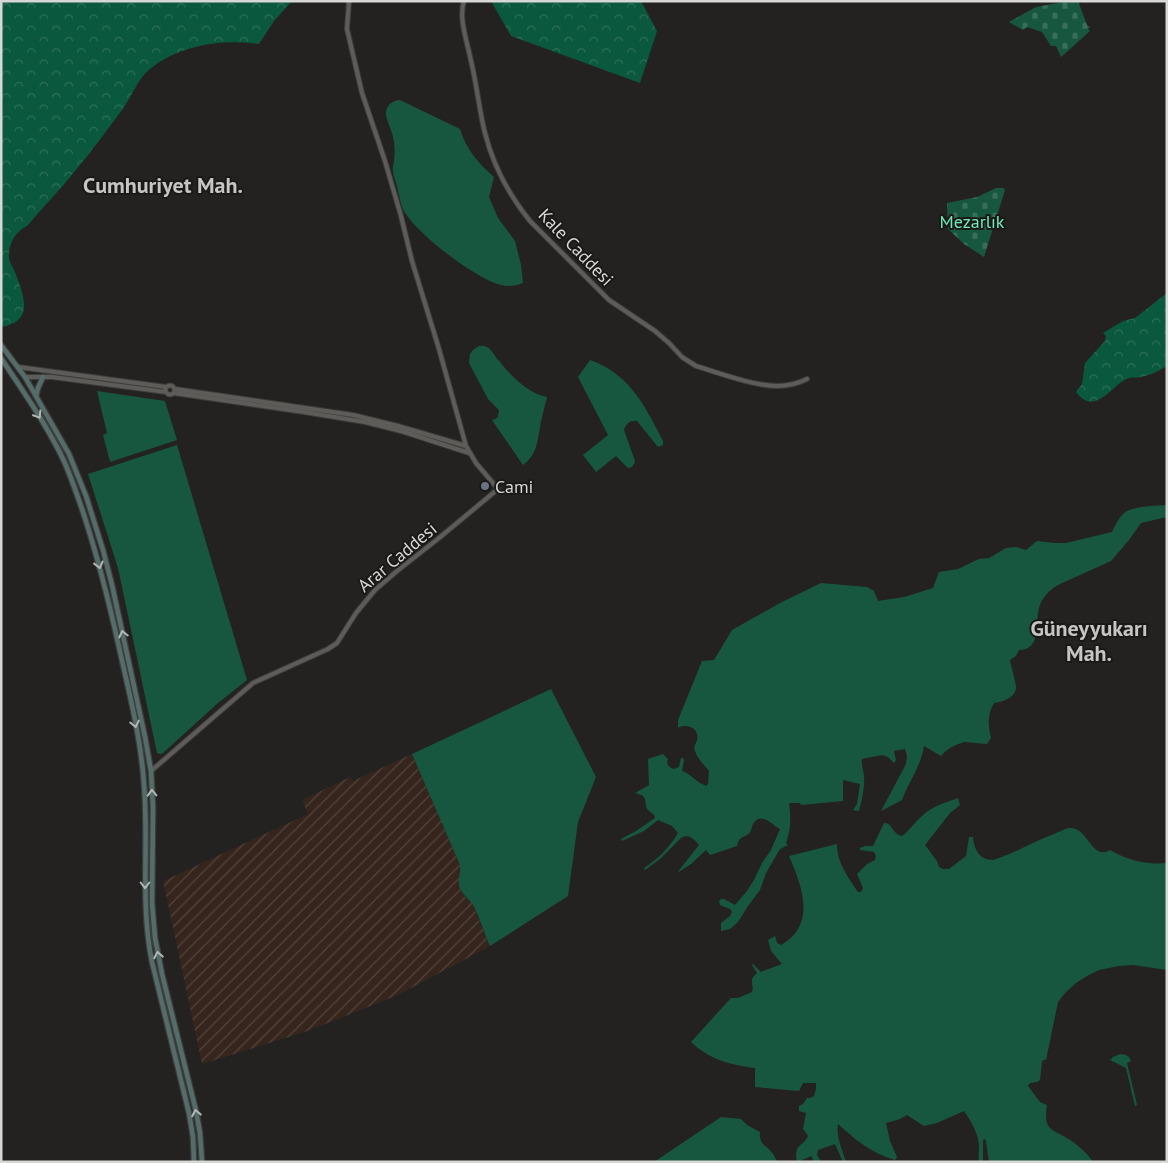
<svg xmlns="http://www.w3.org/2000/svg" width="1168" height="1163" font-family="'PT Sans',sans-serif">
	<style>
		.industrial { fill: url(#industrial-furrows) }
		.green { fill: #18573f }
		.forest { fill: url(#forest-crowns) }
		.cemetery { fill: url(#cemetery-stones) }
		.lines { fill: none; stroke-linecap: round; stroke-linejoin: round }
		.tertiary-casing { stroke: #3d3d3b; stroke-width: 6 }
		.secondary-casing { stroke: #3d3d3b; stroke-width: 7 }
		.tertiary { stroke: #5d5c59; stroke-width: 4 }
		.secondary { stroke: #556d6a; stroke-width: 4.5 }
		.oneway { stroke: #b0b7b5 }
		.worship-dot { fill: #6b7280; stroke: #1a1917; stroke-width: 2 }
		.labels { text-anchor: middle; dominant-baseline: central; stroke-width: 4; stroke-linejoin: round; paint-order: stroke }
		.park-label { font-size: 18px; fill: #70ebb9; stroke: #1a1917 }
		.street-label { font-size: 18px; fill: #d7d7d5; stroke: #1a1917 }
		.poi-label { font-size: 18px; fill: #d7d7d5; stroke: #1a1917; text-anchor: start }
		.district-label { font-size: 22px; font-weight: bold; fill: #c6c5c2; stroke: #1a1917 }
	</style>
	<defs>
		<pattern id="industrial-furrows" width="10" height="10" patternUnits="userSpaceOnUse" patternTransform="scale(1.25)"><rect width="10" height="10" fill="#36251d"/><path d="M-1 1l2-2M0 10L10 0M9 11l2-2" fill="none" stroke="#52443d"/></pattern>
		<pattern id="forest-crowns" width="20" height="18" patternUnits="userSpaceOnUse" patternTransform="scale(1.25)"><rect width="20" height="18" fill="#0a583e"/><path d="M2 6a3 3 0 1 1 6 0M12 15a3 3 0 1 1 6 0" fill="none" stroke="#2d6f59"/></pattern>
		<pattern id="cemetery-stones" width="16" height="16" patternUnits="userSpaceOnUse" patternTransform="scale(1.25)"><rect width="16" height="16" fill="#18573f"/><path d="M2 7V4a2 2 0 0 1 4 0v3zM10 15v-3a2 2 0 0 1 4 0v3z" fill="#396e5a"/></pattern>
	</defs>
	<rect width="100%" height="100%" fill="#232220"/>
	<path class="industrial" d="M412,754L460,865L461,872L459,881L461,891L464,896L472,903L490,946L398,995L305,1032L202,1064L163,881L308,814L302,800L350,777L353,781Z"/>
	<path class="green" d="M399,100L402,101L460,129C466,149 478,163 494,177L489,197L498,218L515,241L521,265L523,283C516,286 508,287 501,285C476,279 417,234 404,211C400,203 399,194 397,186C396,181 393,176 393,171C392,168 394,163 394,160C395,152 395,145 393,137C392,130 385,118 386,112C387,104 393,101 399,100Z
		M479,346C482,346 484,345 487,347C492,350 496,358 500,362C511,376 529,394 547,397C545,405 543,413 541,421C538,438 538,454 523,465L492,420L495,419L498,417L499,410L488,399L469,363L470,354L473,350Z
		M590,360C630,374 645,406 663,441V445L658,447L637,421C631,420 626,423 624,430L635,461L634,464L632,467L628,468L616,456L596,472L583,455L608,435L578,377Z
		M97,391L165,401L177,440L110,462L103,435L107,433Z
		M177,445L247,680L218,703L163,753L161,754L157,753L118,568L88,474Z
		M1167,505V517L1141,523L1129,540L1111,561L1060,584C1050,589 1042,597 1039,608C1035,622 1042,650 1019,650L1016,656L1010,660C1011,667 1016,682 1016,688C1015,698 1002,702 994,703C987,715 988,725 991,738L987,744L964,742C954,745 947,749 941,756L924,746C921,766 909,781 902,800L881,811L906,764L907,756L905,749L894,751L896,760L894,763L888,757L882,755L862,759C861,764 863,769 864,775C865,786 862,800 859,811L853,810L857,804L860,784L843,780V801L801,805L800,803H789C791,817 791,829 786,843L788,845L780,849L766,873L760,890L748,906L738,922L730,929L721,931V923L730,916L732,912L730,909L720,905L719,901L721,899H724L735,905L747,891L754,880L762,863L771,850L780,829C771,824 761,811 753,824C751,827 752,830 750,832C746,839 740,833 737,846L710,855L706,850L691,864L677,873L699,845C694,839 689,833 681,838L660,859L645,870L644,868C658,859 669,848 678,833L672,826L658,820L644,831L622,841L621,839L636,831L655,818L654,815L647,809C644,799 648,796 635,793L649,785L648,759L663,754L668,759C666,764 669,768 674,769L679,767L681,758H683L684,760L682,771C691,774 696,782 706,786L708,784L709,771C704,765 697,758 695,751C693,746 696,744 697,740C700,728 686,723 678,728V720L702,661L714,660L732,630L780,603L821,583L867,587L874,591L878,601L904,597L933,588L939,572L958,569L979,559L989,558L1006,548L1016,547L1026,550L1037,541L1054,543H1066L1112,532C1115,526 1118,519 1123,514C1130,506 1156,506 1167,505Z
		M551,689L596,777L578,822L568,896L490,946C484,933 480,918 473,905C468,898 461,894 459,885C458,878 461,872 460,865L412,754Z
		M958,798L960,805L950,813L925,845L937,861L939,867L943,869H949L966,856L969,837H973C974,849 979,860 993,860C1013,854 1034,841 1054,834C1059,832 1064,829 1069,828C1088,826 1091,861 1110,850C1127,860 1146,865 1167,863V970L1133,965L1119,966L1099,970L1087,976L1076,983L1066,992L1058,1002L1046,1060H1043L1042,1062L1040,1080L1037,1082L1030,1083L1028,1086L1040,1102L1047,1105C1043,1131 1051,1128 1070,1140C1079,1146 1087,1153 1093,1162H989L986,1141L985,1139L983,1140V1162H979C978,1156 979,1151 979,1145C978,1133 971,1121 964,1111L937,1123L924,1126L907,1115L900,1119L886,1123L890,1141L897,1157L895,1160C873,1154 854,1139 838,1124C836,1138 842,1149 846,1162H843L835,1144L818,1150L817,1155L821,1162H813L812,1156L797,1162C793,1144 803,1147 808,1136L803,1129L806,1113L799,1111V1106L803,1104L807,1098H810L814,1096L816,1089V1083H803L799,1091L755,1087V1068C730,1065 709,1059 691,1042L731,998H738L752,992C755,984 747,982 757,973L752,965L753,964L761,972L782,964L771,951L768,940L775,936L777,943L781,945C817,925 802,886 789,856L837,844C837,863 848,877 858,892H861L863,888L857,874L867,864L875,860L876,856L874,852L860,850V848L865,846H873L884,823C892,822 892,834 902,836C910,830 915,822 922,816C932,806 945,803 958,798Z
		M1120,1054L1126,1055L1129,1057L1131,1061L1127,1063L1137,1105L1135,1106L1126,1068L1110,1060L1113,1057Z
		M721,1117L741,1119L747,1125L760,1132C759,1146 767,1145 773,1154C774,1155 777,1161 777,1162H654Z"/>
	<path class="forest" d="M1,1H292L274,21L259,44C222,39 180,45 150,69C138,78 131,98 122,110C107,130 92,151 75,171C60,190 43,207 27,226C15,232 8,244 9,258C10,263 13,268 15,272C24,296 35,321 1,327Z
		M491,1H641L657,31L640,83L511,36Z
		M1167,293V366C1159,371 1150,375 1141,377C1137,378 1133,377 1129,378C1111,384 1096,418 1076,392L1082,384L1085,363L1105,341L1106,336L1103,333L1123,321L1135,318Z"/>
	<path class="cemetery" d="M1069,1H1078L1087,25L1090,27L1088,29L1090,31L1061,57L1056,46H1051L1042,32L1027,27L1023,30L1009,22L1036,7Z
		M996,188H1003L1005,190L984,257L964,244L948,229L947,203L977,197Z"/>
	<g class="lines">
		<defs>
			<path id="tertiary" d="M464,1C458,18 468,44 471,61C477,85 479,110 485,133C493,165 509,195 530,221L609,300L655,331L669,343L682,357L696,366C719,373 754,386 777,386C787,386 797,384 807,379
				M18,367L166,387
				M25,377H52L166,392
				M165.5 390a4.5 4.5 0 1 1 9 0a4.5 4.5 0 1 1-9 0Z
				M175,389L353,415L398,426L466,446
				M174,393L304,412L365,422L401,431L469,453
				M151,771L253,683L328,649L337,643L356,613L375,590L397,571L439,538L498,489L476,463L466,446L439,349L412,261L401,216L385,161L362,93L347,29L349,1"/>
			<path id="secondary" d="M1,345L25,377L69,454L86,496L103,550L112,585L145,737L151,771L153,807L152,903L155,938L162,974L196,1111L200,1133L202,1162
				M1,358C23,391 47,425 64,461C72,479 78,497 84,515C98,558 109,602 119,647C129,692 141,738 144,784C149,844 140,903 152,962L189,1113L193,1137L194,1162
				M36,396L38,388L43,377"/>
		</defs>
		<use href="#tertiary" class="tertiary-casing"/>
		<use href="#secondary" class="secondary-casing"/>
		<use href="#tertiary" class="tertiary"/>
		<use href="#secondary" class="secondary"/>
	</g>
	<defs><path id="oneway-chevron" d="M-2-3.5L2.5 0L-2 3.5" fill="none" stroke-width="1.6" stroke-linecap="round" stroke-linejoin="round" transform="scale(1.25)"/></defs>
	<g class="oneway">
		<use href="#oneway-chevron" transform="translate(38 415) rotate(58)"/>
		<use href="#oneway-chevron" transform="translate(99 565) rotate(76)"/>
		<use href="#oneway-chevron" transform="translate(123 634) rotate(-103)"/>
		<use href="#oneway-chevron" transform="translate(135 724) rotate(78)"/>
		<use href="#oneway-chevron" transform="translate(152 793) rotate(-92)"/>
		<use href="#oneway-chevron" transform="translate(145 885) rotate(90)"/>
		<use href="#oneway-chevron" transform="translate(158 955) rotate(-101)"/>
		<use href="#oneway-chevron" transform="translate(196 1113) rotate(-101)"/>
	</g>
	<circle class="worship-dot" cx="485" cy="486" r="5"/>
	<g class="labels">
		<g class="park-label">
			<text x="972" y="221">Mezarlık</text>
		</g>
		<g class="street-label">
			<text transform="translate(576 247) rotate(46)">Kale Caddesi</text>
			<text transform="translate(397 557) rotate(-40)">Arar Caddesi</text>
		</g>
		<g class="poi-label">
			<text x="495" y="486">Cami</text>
		</g>
		<g class="district-label">
			<text x="163" y="185">Cumhuriyet Mah.</text>
			<text x="1089" y="628">Güneyyukarı<tspan x="1089" dy="25">Mah.</tspan></text>
		</g>
	</g>
	<rect width="1168" height="1163" fill="none" stroke="#d7d7d5" stroke-width="5"/>
</svg>
